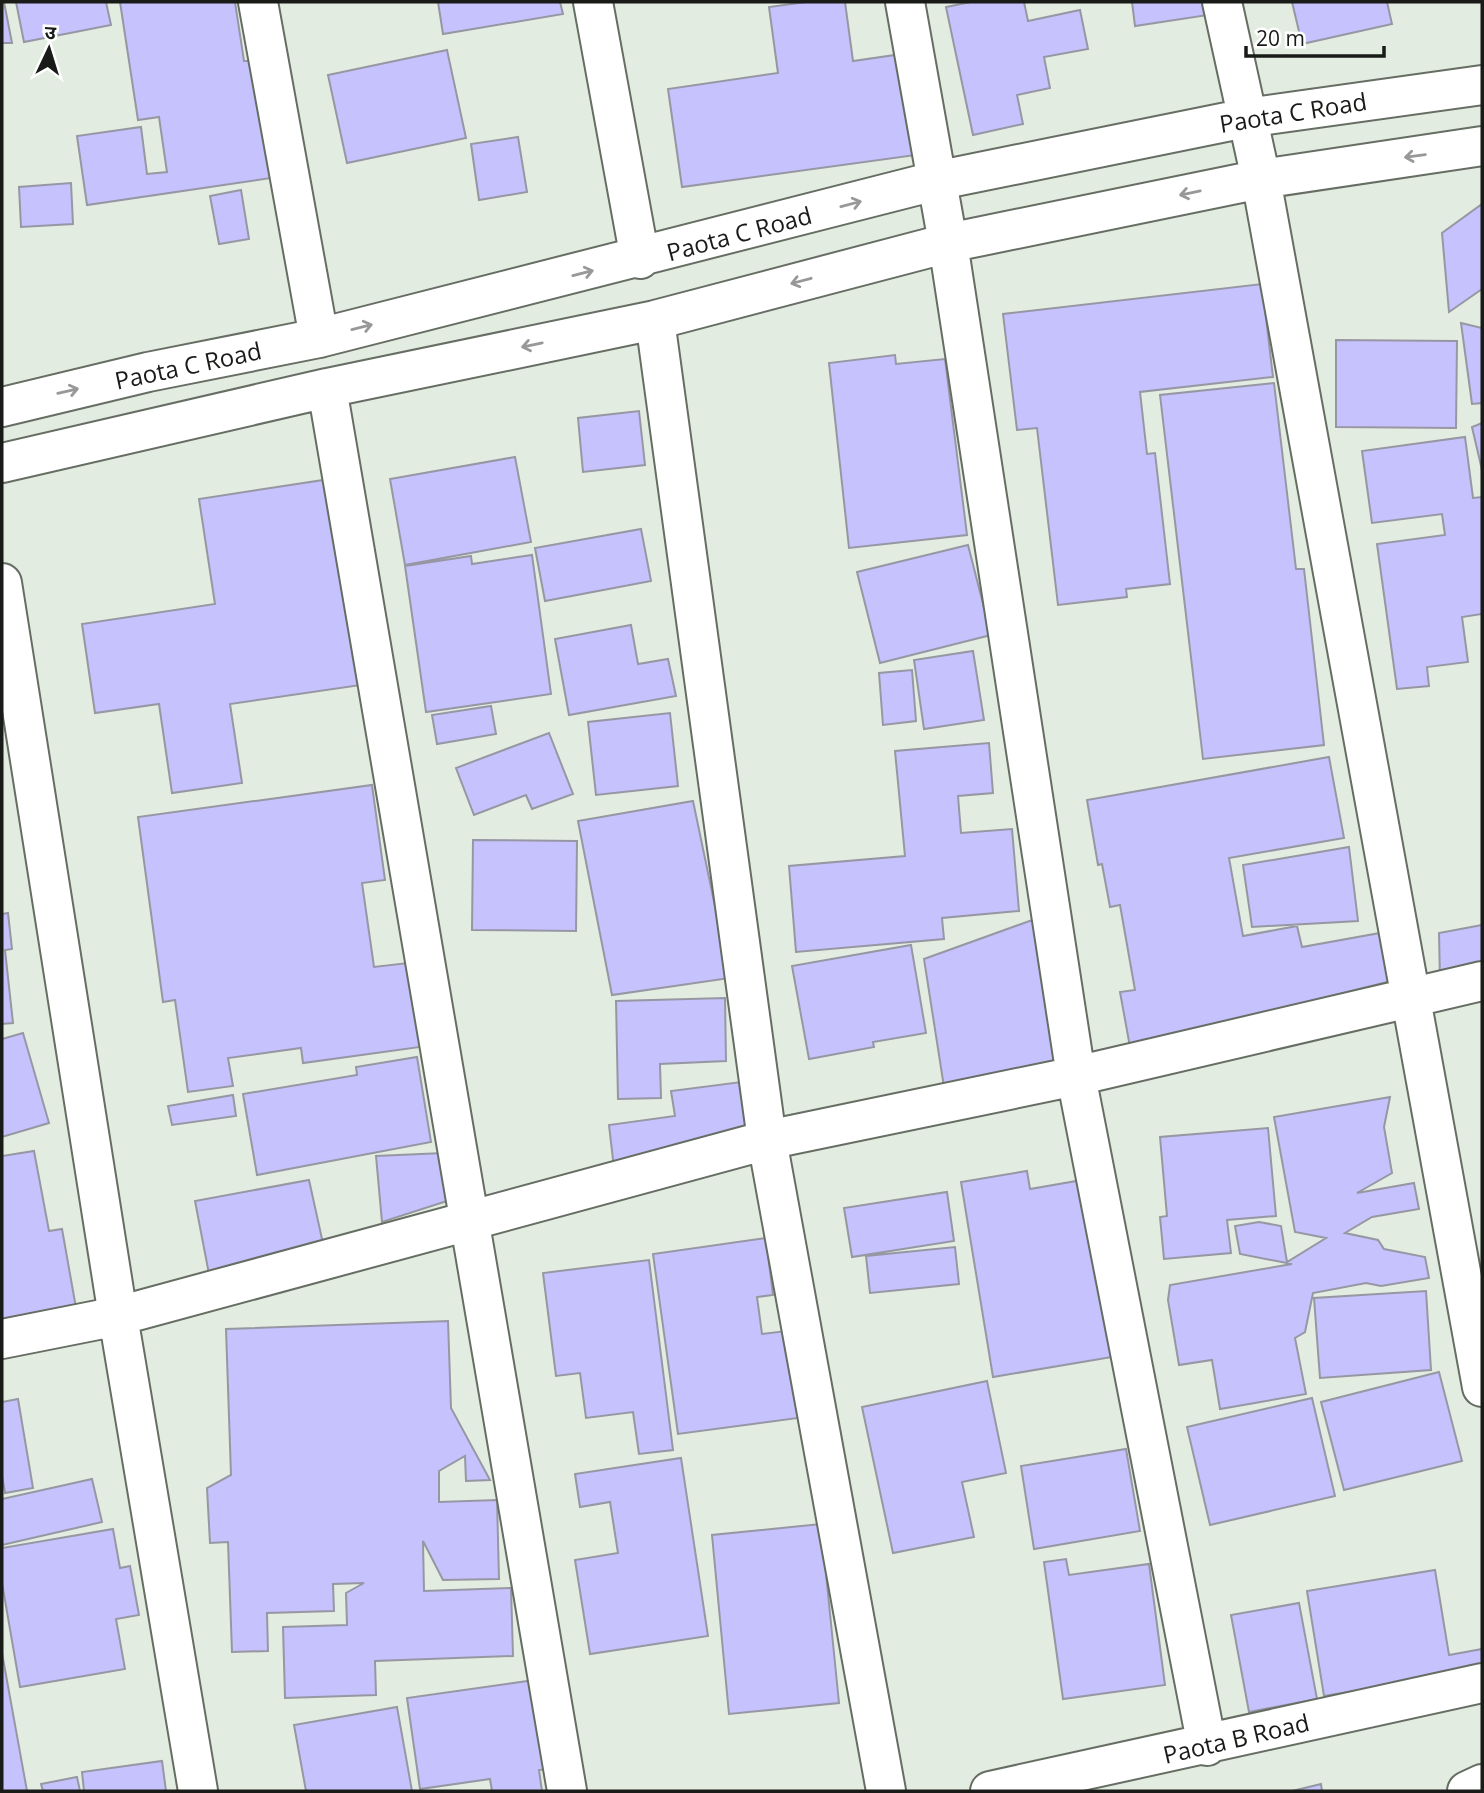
<svg xmlns="http://www.w3.org/2000/svg" width="1484" height="1793" font-family="'Open Sans','Noto Sans Devanagari',sans-serif">
	<style>
		.building { fill: #c5c2fe; stroke: #9797a3; stroke-width: 2 }
		.lines { fill: none; stroke-linecap: round; stroke-linejoin: round }
		.minor-casing { stroke: #666e64; stroke-width: 42 }
		.minor { stroke: #fff; stroke-width: 38 }
		.oneway { stroke: #979897 }
		.labels { text-anchor: middle; dominant-baseline: central; stroke-width: 5; stroke-linejoin: round; paint-order: stroke }
		.street-label { font-size: 24px; fill: #181b17; stroke: #fff }
	</style>
	<rect width="100%" height="100%" fill="#e3ece0"/>
	<path class="building" d="M2,2H4L12,43H2Z
		M16,2H106L111,25L24,42Z
		M120,2H235L244,61H254L271,178L87,205L77,136L141,127L147,174L167,172L159,117L138,120Z
		M438,2H560L563,14L443,34Z
		M806,2H845L853,61L902,54L916,155L682,187L668,89L778,73L769,7Z
		M971,2H1024L1028,21L1080,10L1088,49L1044,57L1050,88L1017,95L1023,124L973,135L946,7Z
		M1132,2H1206L1208,15L1135,26Z
		M1292,2H1387L1392,24L1302,44Z
		M447,50L466,138L347,163L328,75Z
		M518,137L527,192L479,200L471,144Z
		M71,183L73,224L21,227L19,187Z
		M241,190L249,239L219,244L210,196Z
		M1482,204V289L1449,312L1442,233Z
		M1262,284L1273,377L1140,392L1147,454L1155,453L1170,584L1126,589L1127,597L1058,605L1037,428L1017,430L1003,314Z
		M1461,323L1482,328V403L1472,404Z
		M1336,340L1457,341L1456,428L1336,427Z
		M895,355L896,364L945,359L967,535L849,548L829,363Z
		M1274,383L1296,569H1304L1324,745L1203,759L1160,395Z
		M639,411L645,465L583,472L578,418Z
		M1482,423V470L1472,427Z
		M1465,437L1473,498L1482,497V614L1462,617L1468,662L1427,667L1429,686L1397,689L1377,544L1445,535L1442,514L1372,523L1362,451Z
		M515,457L531,542L405,565L390,479Z
		M330,479L361,685L230,704L242,783L172,793L159,704L95,713L82,624L215,604L199,499Z
		M641,529L651,581L545,601L535,548Z
		M968,545L991,635L880,663L857,572Z
		M532,555L551,694L426,712L405,566L471,556L472,564Z
		M631,625L638,664L668,659L676,696L569,715L555,639Z
		M973,651L984,720L924,729L914,660Z
		M912,670L916,721L883,725L879,673Z
		M491,706L496,734L437,744L432,715Z
		M670,713L678,786L596,795L588,722Z
		M549,733L573,794L532,809L526,795L474,815L456,768Z
		M989,743L993,793L958,796L961,833L1012,829L1019,911L942,918L944,939L796,952L789,866L905,856L895,751Z
		M1329,757L1344,838L1229,858L1243,936L1297,926L1302,947L1380,933L1391,981L1130,1047L1120,992L1135,990L1120,905L1110,907L1102,864L1098,865L1087,800Z
		M372,785L385,880L362,883L374,967L408,963L420,1047L303,1063L301,1048L228,1058L233,1086L188,1092L175,1000L163,1002L138,817Z
		M693,801L730,978L612,995L578,821Z
		M473,840L577,841L576,931L472,930Z
		M1349,847L1358,921L1252,927L1243,865Z
		M8,913L12,949L5,950L13,1023L2,1024V914Z
		M1035,919L1059,1062L944,1087L924,959Z
		M1482,925V972L1440,980L1439,933Z
		M911,945L926,1033L873,1042L874,1047L809,1059L792,966Z
		M725,998L726,1061L660,1064L661,1098L618,1099L616,1001Z
		M23,1033L49,1123L2,1137V1039Z
		M417,1057L431,1142L257,1175L243,1094L357,1075L356,1067Z
		M749,1081L758,1132L614,1168L609,1125L675,1116L671,1091Z
		M233,1095L236,1116L172,1125L168,1106Z
		M1390,1097L1384,1127L1392,1173L1357,1193L1414,1183L1419,1209L1372,1217L1345,1233L1378,1240L1384,1249L1425,1257L1429,1278L1381,1286L1366,1283L1313,1293L1305,1332L1295,1338L1306,1394L1220,1409L1212,1360L1179,1365L1168,1300L1170,1285L1292,1264L1240,1254L1235,1226L1259,1222L1281,1226L1287,1262L1326,1238L1295,1232L1274,1117Z
		M1268,1128L1276,1216L1227,1220L1231,1253L1164,1259L1160,1217L1167,1216L1160,1137Z
		M34,1151L49,1231L62,1229L78,1319L2,1332V1156Z
		M443,1153L447,1201L382,1222L376,1156Z
		M1027,1171L1030,1189L1088,1179L1118,1356L993,1377L961,1182Z
		M309,1180L324,1248L209,1274L195,1201Z
		M947,1192L954,1241L852,1257L844,1208Z
		M766,1238L773,1295L757,1297L762,1334L786,1331L798,1418L678,1434L653,1254Z
		M955,1247L959,1284L870,1293L866,1256Z
		M649,1260L673,1450L639,1454L633,1412L586,1418L580,1373L556,1376L543,1273Z
		M1426,1291L1431,1370L1320,1378L1314,1298Z
		M448,1321L451,1408L490,1480L466,1481L465,1456L439,1471V1502L497,1500L499,1579L443,1580L423,1541L424,1591L511,1588L513,1656L375,1661L376,1695L285,1698L283,1627L347,1625L346,1593L364,1583L333,1584L334,1611L267,1613L268,1651L232,1652L228,1542L210,1543L207,1488L231,1475L226,1329Z
		M1439,1372L1462,1461L1344,1490L1321,1402Z
		M987,1381L1006,1473L962,1482L974,1537L893,1553L862,1407Z
		M1312,1398L1335,1496L1210,1525L1187,1427Z
		M18,1399L33,1488L5,1493L2,1476V1402Z
		M1126,1449L1140,1531L1034,1549L1021,1466Z
		M681,1458L708,1636L590,1654L575,1560L618,1553L610,1502L580,1507L575,1474Z
		M92,1479L102,1522L2,1545V1499Z
		M821,1524L839,1703L729,1714L712,1535Z
		M113,1529L120,1568L130,1566L139,1615L116,1619L125,1669L20,1687L2,1583V1548Z
		M1066,1559L1069,1575L1149,1564L1165,1685L1063,1699L1044,1562Z
		M1435,1570L1449,1655L1482,1649V1680L1373,1688L1324,1696L1307,1591Z
		M1299,1603L1317,1699L1249,1712L1231,1615Z
		M2,1653L27,1791H2Z
		M542,1679L555,1768L539,1770L542,1791H492L490,1779L420,1789L407,1698Z
		M397,1707L412,1791H306L294,1725Z
		M162,1761L166,1791H84L82,1772Z
		M77,1777L80,1791H43L41,1784Z
		M1321,1784L1322,1791H1292Z"/>
	<g class="lines">
		<defs>
			<path id="minor" d="M258,2L319,338
				M593,2L640,259
				M905,2L948,243L1076,1076L1207,1746
				M1222,2L1261,179L1482,1387
				M655,320L767,1140L886,1791
				M327,388L567,1791
				M2,407L148,372L319,338L935,181L1246,118L1482,85
				M2,463L327,388L655,320L948,243L1261,179L1482,146
				M2,583L118,1316L198,1791
				M2,1339L118,1316L767,1140L1076,1076L1482,981
				M990,1791L1482,1683
				M1467,1791L1482,1784"/>
		</defs>
		<use href="#minor" class="minor-casing"/>
		<use href="#minor" class="minor"/>
	</g>
	<defs><path id="oneway-shaft" d="M-6 0H5M1.5-3L5.5 0L1.5 3" fill="none" stroke-width="1.6" stroke-linecap="round" stroke-linejoin="round" transform="scale(1.75)"/></defs>
	<g class="oneway">
		<use href="#oneway-shaft" transform="translate(1415 156) rotate(172)"/>
		<use href="#oneway-shaft" transform="translate(1190 193) rotate(168)"/>
		<use href="#oneway-shaft" transform="translate(851 204) rotate(-15)"/>
		<use href="#oneway-shaft" transform="translate(583 273) rotate(-14)"/>
		<use href="#oneway-shaft" transform="translate(801 281) rotate(165)"/>
		<use href="#oneway-shaft" transform="translate(362 327) rotate(-14)"/>
		<use href="#oneway-shaft" transform="translate(532 345) rotate(168)"/>
		<use href="#oneway-shaft" transform="translate(68 391) rotate(-13)"/>
	</g>
	<g class="labels">
		<g class="street-label">
			<text transform="translate(1293 112) rotate(-9)">Paota C Road</text>
			<text transform="translate(739 233) rotate(-15)">Paota C Road</text>
			<text transform="translate(188 365) rotate(-12)">Paota C Road</text>
			<text transform="translate(1236 1738) rotate(-13)">Paota B Road</text>
		</g>
	</g>
	<rect width="1484" height="1793" fill="none" stroke="#181b17" stroke-width="7"/>
	<g transform="translate(49 49) rotate(4)" stroke="#ffffff" stroke-width="5" paint-order="stroke">
	<path d="M0-5L12 26L0 18L-12 26Z" fill="#181b17"/>
	<text y="-10" font-size="19" font-weight="bold" text-anchor="middle" fill="#181b17">उ</text>
	</g>
	<path d="M1246 46v10h138v-10" fill="none" stroke="#181b17" stroke-width="3.5"/>
	<text x="1256" y="46" font-size="21" fill="#181b17" stroke="#ffffff" stroke-width="5" paint-order="stroke">20 m</text>
</svg>
